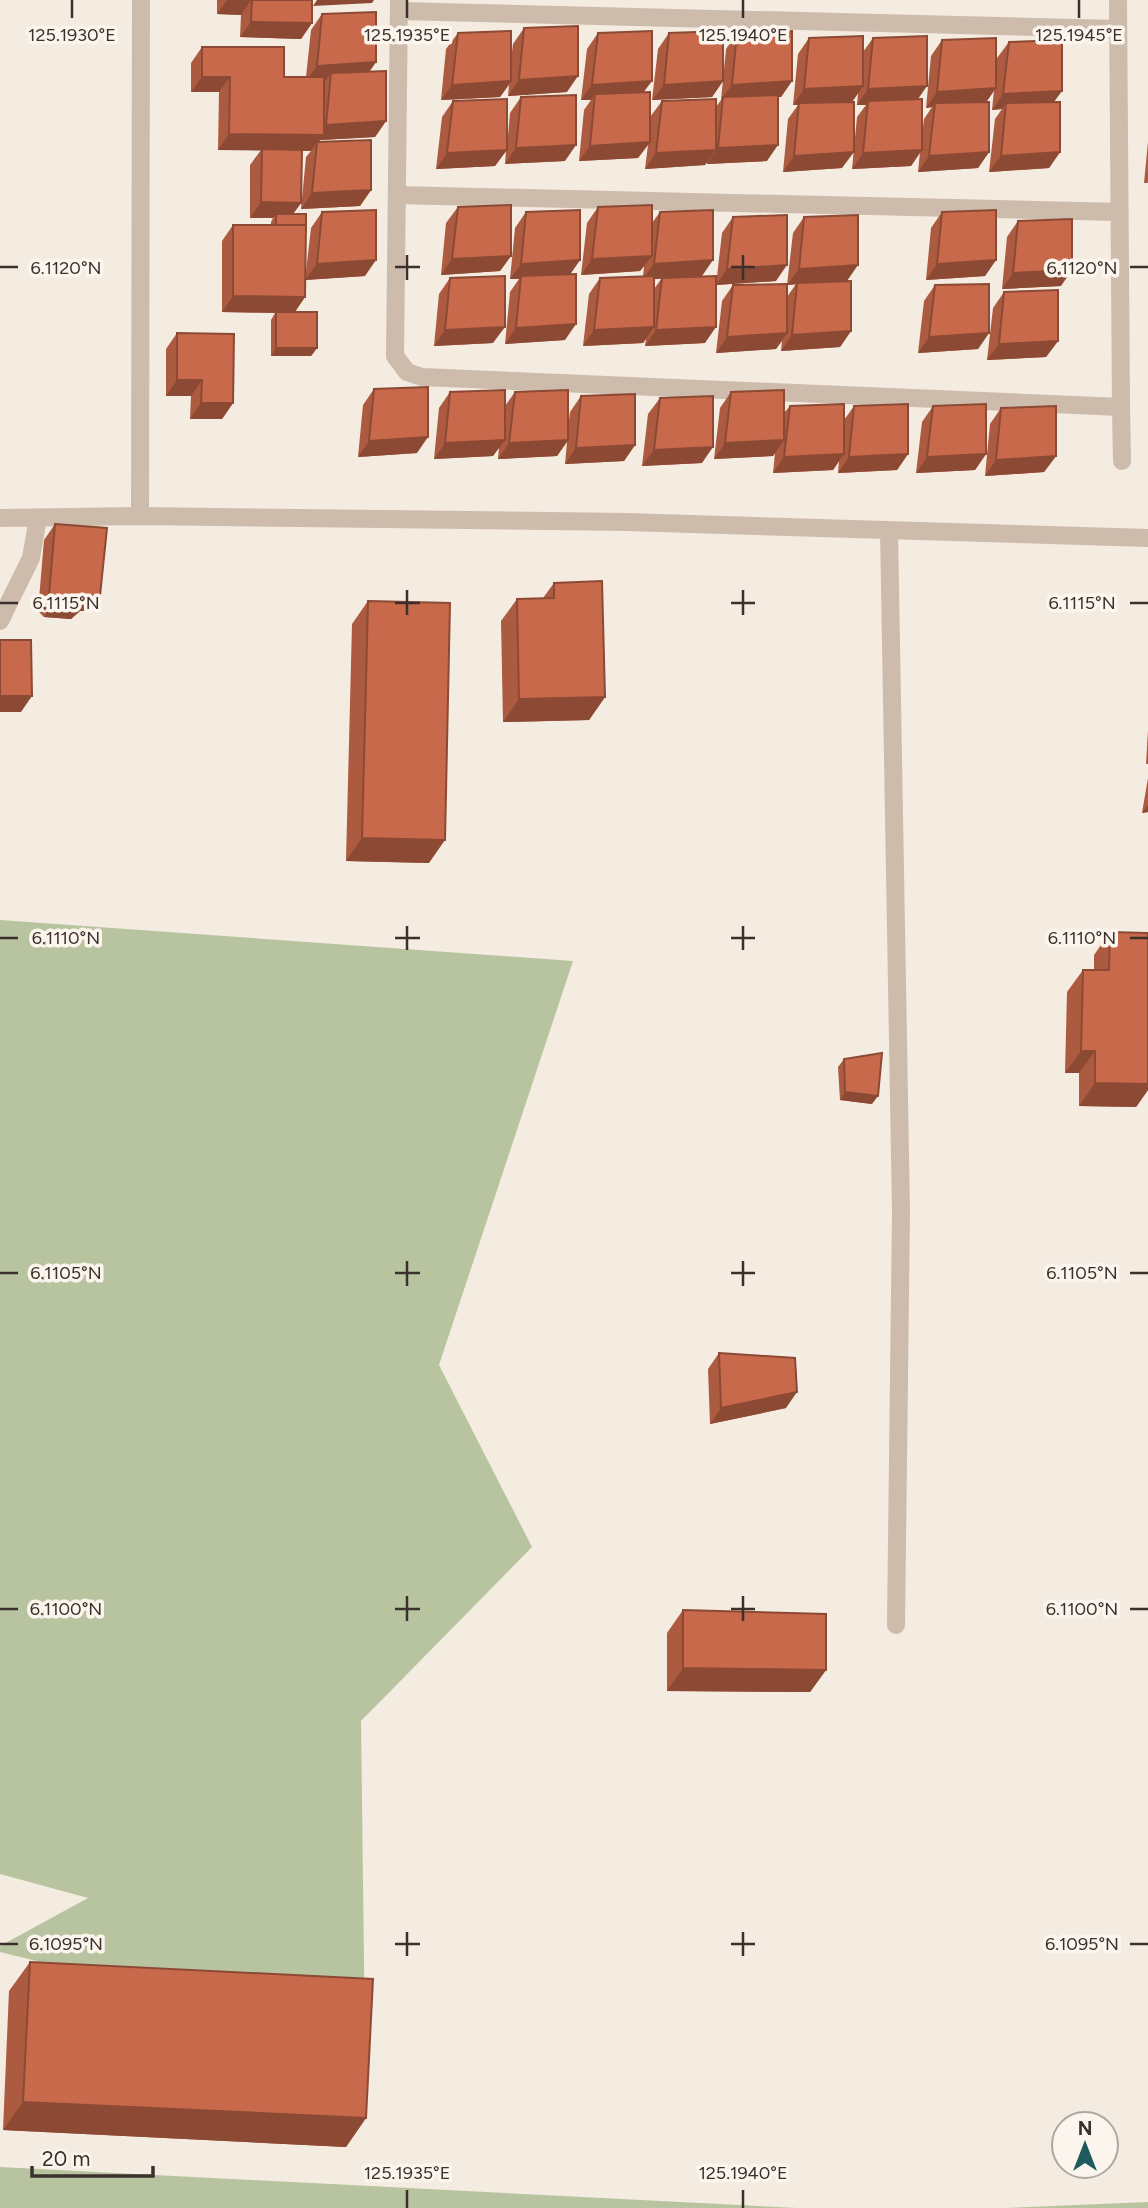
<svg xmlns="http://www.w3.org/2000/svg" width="1148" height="2208" font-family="Figtree,sans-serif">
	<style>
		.green { fill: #b8c4a0 }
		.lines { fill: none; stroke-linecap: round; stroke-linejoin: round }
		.minor { stroke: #cdbbac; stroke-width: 18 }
		.wall { fill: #ac5a40; fill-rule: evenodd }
		.shaded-wall { fill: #8c4a34 }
		.building { fill: #c8694b; stroke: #8c4a34; stroke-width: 2 }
		.ticks { fill: none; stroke: #3b302b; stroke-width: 2.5 }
		.ticks-label { font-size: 18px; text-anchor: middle; fill: #3b302b; stroke: #fbf5ee; stroke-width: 7; stroke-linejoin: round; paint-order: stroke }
	</style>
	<rect width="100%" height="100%" fill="#f4ebe1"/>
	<path class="green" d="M0,920L573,961L439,1365L532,1547L361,1721L365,2042L0,1952V1946L88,1898L0,1874Z
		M0,2167L797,2208H0Z
		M1148,2202V2208H1006Z"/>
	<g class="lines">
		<path class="minor" d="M399,0L395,356L407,372L422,377L1121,407L1118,0
			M399,11L1118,29
			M397,195L1119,212
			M1121,407L1122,461
			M140,516L141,0
			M0,518L140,516L627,522L1148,538
			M889,530L901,1212L896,1625
			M0,621L31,558L38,518"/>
	</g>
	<path class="wall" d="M217,0H312V23L301,39L240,37L241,15L217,14Z
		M322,14L376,62L369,72L386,121L375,137L320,140L319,141L371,190L360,206L301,209L306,157L311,151H302L301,203L293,214L305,297L295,312L317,348L311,356H271V320L275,313L222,312V241L233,225H271V222L273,218H250V165L261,150H218L219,92H191V63L202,47L284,77H306L311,30Z
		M524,28L567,92L508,96L509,85L500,97L441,100L446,49L458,33L511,60L513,44Z
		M598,33L644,92L650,126V117L662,101L716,107L721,100L726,49L737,33L792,81L781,97H778L767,161L707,164V162L705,165L645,169L648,145L638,158L579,161L584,110L591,100H581L587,49Z
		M669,33L723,81L712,97L652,100L658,49Z
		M809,38L863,52L873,38L918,99L922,135L924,119L932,107L926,108L931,56L942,40L996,74L997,58L1009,42L1054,102L1060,152L1049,168L989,172L995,119L1002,109L992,110L994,90L986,102L989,152L978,168L918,172L920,152L911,166L852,169L857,117L866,105H857L858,93L852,102L842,168L783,172L788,119L798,105H793L798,54Z
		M521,97L565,161L505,164L506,150L495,166L436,169L442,117L453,101L507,147L510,113Z
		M1148,142V183H1144Z
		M458,207L511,256L500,271L441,275L446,223Z
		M598,207L652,223L660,212L702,276L666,278L705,343L645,346L646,339L643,343L583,346L589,294L600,278L643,277L644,266L640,271L581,275L587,223ZM662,278L654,289V279Z
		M322,212L365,276L305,280L311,228Z
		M526,212L580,260L570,274L565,340L505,344L510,292L519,279H510L515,228Z
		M942,212L996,260L985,276L926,280L931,228Z
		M733,217L776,281L716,285L722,233Z
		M804,217L847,281L851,331L840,347L781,351L782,341L776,349L716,353L722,301L733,285L787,297L796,284L787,285L793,233Z
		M1018,221L1061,286L1002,289L1007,237Z
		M450,278L493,343L434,346L439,294Z
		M935,285L989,333L978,349L918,353L924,301Z
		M1004,292L1058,341L1046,357L987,360L993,308Z
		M177,333L233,403L222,419H190L191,396H166V349Z
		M374,389L417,453L358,457L363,405Z
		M450,392L505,406L515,392L568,428L570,412L581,396L635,445L624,461L565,464L567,442L557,456L498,459L499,447L493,456L434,459L439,408Z
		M731,392L784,413L790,406L844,420L854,406L908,454L897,470L838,473L839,461L833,470L773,473L775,453L773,456L714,459L720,408Z
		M660,398L702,463L642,466L648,414Z
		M933,406L986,454L975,470L916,473L922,422Z
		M1001,408L1056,456L1044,472L985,476L990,424Z
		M55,524L100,596L89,611H80L71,619L44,617L38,611L44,540Z
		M554,583L605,697L589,720L503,722L501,621L517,599L543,598Z
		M368,601L429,863L346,861L352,624Z
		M1148,730V764H1146Z
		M1148,778V812L1142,813Z
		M1110,932L1148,933V1090L1136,1107L1079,1106V1073H1065L1067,992L1083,970H1094V955Z
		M844,1059L872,1104L840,1100L838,1067Z
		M719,1353L786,1408L710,1424L708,1369Z
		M683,1610L826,1670L810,1692L667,1691V1633Z
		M30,1962L366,2118L346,2147L3,2130L9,1991Z"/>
	<path class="shaded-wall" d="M227,0H251L241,15L217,14Z
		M317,0H374L372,3L313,6Z
		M251,22L312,23L301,39L240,37Z
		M376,62L365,78L331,73L326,80L305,82L317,66Z
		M578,76L567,92L508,96L519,80Z
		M202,77H230L219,92H191Z
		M511,81L500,97L441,100L452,85Z
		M652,81L640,97L595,94L591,100H581L592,85Z
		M723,81L712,97L652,100L664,85Z
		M792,81L781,97L723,100V97L732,85Z
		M863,86L852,102L793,105L804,89Z
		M927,86L916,102L868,101L866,105H857L868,89Z
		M996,88L985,104L935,103L932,107L926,108L937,92Z
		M1062,91L1051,106L1006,103L1002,109L992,110L1003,94Z
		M386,121L375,137L320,140L317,145V142L311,151L218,150L229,134L319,135L326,125Z
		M650,142L638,158L579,161L590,146Z
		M576,145L565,161L505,164L516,148Z
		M778,145L767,161L707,164L718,148Z
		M507,150L495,166L436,169L447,153Z
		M716,150L705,165L645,169L656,153Z
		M922,150L911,166L852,169L863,153Z
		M854,152L842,168L783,172L794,156Z
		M989,152L978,168L918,172L929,156Z
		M1060,152L1049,168L989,172L1001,156Z
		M371,190L360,206L301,209L312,193Z
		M261,202L301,203L290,218L276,214L273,218H250Z
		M511,256L500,271L441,275L452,259Z
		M652,256L640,271L581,275L592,259Z
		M376,260L365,276L305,280L317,264Z
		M580,260L569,276H521L519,279H510L521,264Z
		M713,260L702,276L642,280L654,264Z
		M996,260L985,276L926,280L937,264Z
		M787,265L776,281L716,285L727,269Z
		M858,265L847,281L787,285L799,269Z
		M1072,270L1061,286L1002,289L1013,273Z
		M233,296L305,297L294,313L222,312Z
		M576,324L565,340L505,344L516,328Z
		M505,327L493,343L434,346L445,330Z
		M654,327L643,343L583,346L594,330Z
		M716,327L705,343L645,346L656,330Z
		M851,331L840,347L781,351L792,335Z
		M787,333L776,349L716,353L727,337Z
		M989,333L978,349L918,353L929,337Z
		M1058,341L1046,357L987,360L999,344Z
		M276,348H317L311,356H271Z
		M177,380H202L191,396H166Z
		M201,403H233L222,419H190Z
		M428,437L417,453L358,457L369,441Z
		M505,440L493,456L434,459L445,443Z
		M568,440L557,456L498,459L509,443Z
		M784,440L773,456L714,459L725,443Z
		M635,445L624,461L565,464L576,448Z
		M713,447L702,463L642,466L654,450Z
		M844,454L833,470L773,473L784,457Z
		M908,454L897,470L838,473L849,457Z
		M986,454L975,470L916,473L927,457Z
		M1056,456L1044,472L985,476L996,460Z
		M91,595L100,596L89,611H80L71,619L44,617L55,601Z
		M0,696H32L21,712H0Z
		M605,697L589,720L503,722L519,699Z
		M1148,805V812L1142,813Z
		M362,838L445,840L429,863L346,861Z
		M1081,1051H1095L1079,1073H1065Z
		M1095,1083L1148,1084V1090L1136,1107L1079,1106Z
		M845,1092L878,1096L872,1104L840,1100Z
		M797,1392L786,1408L710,1424L721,1408Z
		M683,1668L826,1670L810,1692L667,1691Z
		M23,2102L366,2118L346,2147L3,2130Z"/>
	<path class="building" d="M252,0H312V23L251,22Z
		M376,12V62L317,66L322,14Z
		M578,26V76L519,80L524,28Z
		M511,31V81L452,85L458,33Z
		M652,31V81L592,85L598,33Z
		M723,31V81L664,85L669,33Z
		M792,31V81L732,85L737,33Z
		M863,36V86L804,89L809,38Z
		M927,36V86L868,89L873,38Z
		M996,38V88L937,92L942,40Z
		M1062,40V91L1003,94L1009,42Z
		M202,47H284V77H324V135L229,134L230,77H202Z
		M386,71V121L326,125L331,73Z
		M650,92V142L590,146L595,94Z
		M576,95V145L516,148L521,97Z
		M778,95V145L718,148L723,97Z
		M507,99V150L447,153L453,101Z
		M716,99V150L656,153L662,101Z
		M922,99V150L863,153L868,101Z
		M854,102V152L794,156L799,103Z
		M989,102V152L929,156L935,103Z
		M1060,102V152L1001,156L1006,103Z
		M371,140V190L312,193L317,142Z
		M262,149L302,150L301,203L261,202Z
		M511,205V256L452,259L458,207Z
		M652,205V256L592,259L598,207Z
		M376,210V260L317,264L322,212Z
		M580,210V260L521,264L526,212Z
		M713,210V260L654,264L660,212Z
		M996,210V260L937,264L942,212Z
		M276,214H306V225H276Z
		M787,215V265L727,269L733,217Z
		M858,215V265L799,269L804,217Z
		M1072,219V270L1013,273L1018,221Z
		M233,225H306L305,297L233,296Z
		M576,274V324L516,328L521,276Z
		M505,276V327L445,330L450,278Z
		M654,276V327L594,330L600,278Z
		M716,276V327L656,330L662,278Z
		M851,281V331L792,335L797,283Z
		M787,284V333L727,337L733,285Z
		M989,284V333L929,337L935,285Z
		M1058,290V341L999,344L1004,292Z
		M276,312H317V348H276Z
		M177,333L234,334L233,403H201L202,380H177Z
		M428,387V437L369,441L374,389Z
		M505,390V440L445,443L450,392Z
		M568,390V440L509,443L515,392Z
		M784,390V440L725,443L731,392Z
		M635,394V445L576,448L581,396Z
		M713,396V447L654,450L660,398Z
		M844,404V454L784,457L790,406Z
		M908,404V454L849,457L854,406Z
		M986,404V454L927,457L933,406Z
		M1056,406V456L996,460L1001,408Z
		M55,524L107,528L100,596L91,595L82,603L55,601L49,595Z
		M602,581L605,697L519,699L517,599L554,598V583Z
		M368,601L450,603L445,840L362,838Z
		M0,640H31L32,696H0Z
		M1110,932L1148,933V1084L1095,1083V1051H1081L1083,970H1109Z
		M882,1053L878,1096L845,1092L844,1059Z
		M719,1353L795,1358L797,1392L721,1408Z
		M683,1610L826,1614V1670L683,1668Z
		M30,1962L373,1979L366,2118L23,2102Z"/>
	<path class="ticks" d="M72,0V18M407,0V18M743,0V18M1079,0V18M407,255V280M743,255V280M0,267H18M395,267H420M731,267H755M1130,267H1148M407,590V615M743,590V615M0,603H18M395,603H420M731,603H755M1130,603H1148M407,926V950M743,926V950M0,938H18M395,938H420M731,938H755M1130,938H1148M407,1261V1286M743,1261V1286M0,1273H18M395,1273H420M731,1273H755M1130,1273H1148M407,1596V1621M743,1596V1621M0,1609H18M395,1609H420M731,1609H755M1130,1609H1148M407,1932V1956M743,1932V1956M0,1944H18M395,1944H420M731,1944H755M1130,1944H1148M407,2190V2208M743,2190V2208"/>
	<g class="ticks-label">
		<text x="72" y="41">125.1930°E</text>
		<text x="407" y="41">125.1935°E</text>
		<text x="743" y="41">125.1940°E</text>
		<text x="1079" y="41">125.1945°E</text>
		<text x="66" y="274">6.1120°N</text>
		<text x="1082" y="274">6.1120°N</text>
		<text x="66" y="609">6.1115°N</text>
		<text x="1082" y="609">6.1115°N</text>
		<text x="66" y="944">6.1110°N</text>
		<text x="1082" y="944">6.1110°N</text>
		<text x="66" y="1279">6.1105°N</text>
		<text x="1082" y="1279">6.1105°N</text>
		<text x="66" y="1615">6.1100°N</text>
		<text x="1082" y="1615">6.1100°N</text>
		<text x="66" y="1950">6.1095°N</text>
		<text x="1082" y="1950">6.1095°N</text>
		<text x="407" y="2179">125.1935°E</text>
		<text x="743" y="2179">125.1940°E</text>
	</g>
	<g transform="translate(1085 2145)"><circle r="33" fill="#fbf5ee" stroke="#aea6a0" stroke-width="2"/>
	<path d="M0-5L12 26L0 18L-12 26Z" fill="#1f5a5e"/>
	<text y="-10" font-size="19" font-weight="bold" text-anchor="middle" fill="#3b302b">N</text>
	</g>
	<path d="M32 2166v10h121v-10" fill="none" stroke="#3b302b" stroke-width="3.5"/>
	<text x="42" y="2166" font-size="21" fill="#3b302b" stroke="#fbf5ee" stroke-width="5" paint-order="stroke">20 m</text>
</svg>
